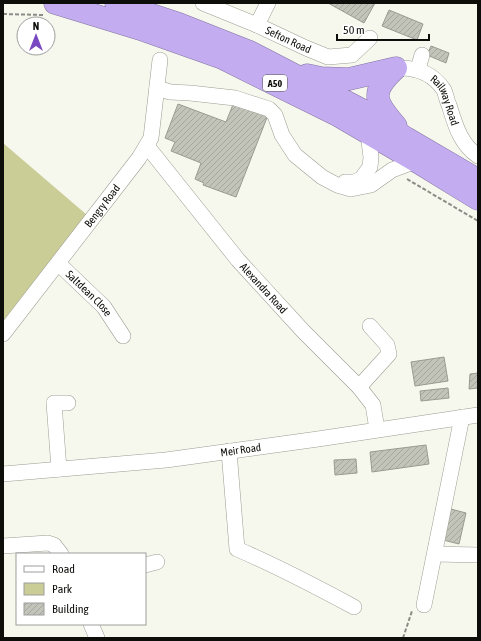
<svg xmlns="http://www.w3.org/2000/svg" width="481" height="641" font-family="'Asap Condensed',sans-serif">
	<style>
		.green { fill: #cbcd96 }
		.building { fill: url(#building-hatch); stroke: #999a91 }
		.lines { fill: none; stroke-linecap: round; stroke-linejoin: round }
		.minor-casing { stroke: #9d9d94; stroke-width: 16 }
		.highway-casing { stroke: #8375a0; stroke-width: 23 }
		.path { stroke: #8c8d86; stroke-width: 2; stroke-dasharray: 4 2; stroke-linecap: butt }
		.minor { stroke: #fff; stroke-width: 15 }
		.highway { stroke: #c3adf0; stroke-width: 22 }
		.labels { text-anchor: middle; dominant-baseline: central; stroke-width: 3; stroke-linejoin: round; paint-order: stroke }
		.shield { fill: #fff; stroke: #565654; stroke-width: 1 }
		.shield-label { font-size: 10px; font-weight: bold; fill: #0d0d0a }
		.street-label { font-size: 11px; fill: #0d0d0a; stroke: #fff }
	</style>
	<defs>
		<pattern id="building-hatch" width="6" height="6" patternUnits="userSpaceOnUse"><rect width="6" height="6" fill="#c2c3b9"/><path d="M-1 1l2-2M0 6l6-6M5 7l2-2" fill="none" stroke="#a6a69e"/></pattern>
	</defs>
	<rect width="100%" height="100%" fill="#f6f7ed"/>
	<path class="green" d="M3,143L87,215L3,321Z"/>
	<path class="building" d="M328,3H375L364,23Z
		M389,10L423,24L417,40L382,26Z
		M431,46L449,53L446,63L427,55Z
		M234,102L268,115L236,197L203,185L204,183L195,179L201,163L171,151L175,142L165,138L178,104L226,122Z
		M444,357L448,381L415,386L411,362Z
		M478,373V388L469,389L470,374Z
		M448,388L449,398L421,401L420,391Z
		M426,445L429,464L372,472L370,452Z
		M356,459L357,473L335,475L334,460Z
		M451,509L466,513L459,544L443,540Z"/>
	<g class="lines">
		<defs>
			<g id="minor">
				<path id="s1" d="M203,3L257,25L306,48L328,57L352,55L370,38"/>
				<path d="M257,25L268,3"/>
				<path id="s2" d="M396,68C415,67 433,73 444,90C446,95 447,101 449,105C455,124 460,144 478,156"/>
				<path d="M418,69L422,55"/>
				<path d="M157,88L170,92L190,93L235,98L269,109L275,115L282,135L295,155L322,177L337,185L351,189L371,185L392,170L416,161"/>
				<path id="s3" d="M147,146L238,260L303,331L359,387L373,405L377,429"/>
				<path d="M345,182H354L361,179L370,167L371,157L368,133"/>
				<path id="s4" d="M59,264L104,307L123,336"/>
				<path id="s5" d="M3,334L139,158L151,138L160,60"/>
				<path d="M359,387L389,354L387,345L370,326"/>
				<path d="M229,451L237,549C277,566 315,586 354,607"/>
				<path d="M59,469L54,403H68"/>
				<path id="s6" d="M3,474L166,460L318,439L478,415"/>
				<path d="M3,546L48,543L54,545L61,554"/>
				<path d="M435,554L478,555"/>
				<path d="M145,565L157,562"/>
				<path d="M424,605L462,417"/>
				<path d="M91,624L97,638"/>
			</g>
			<path id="highway" d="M55,3L140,29L222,58L339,116L416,161L478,199
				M116,3L179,24L250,52L368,113L406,138L478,180
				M396,68C370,92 374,101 396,126
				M307,75L321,78L349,79L396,68"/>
		</defs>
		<use href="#minor" class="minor-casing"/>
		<use href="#highway" class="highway-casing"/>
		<path class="path" d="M3,14L43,15
			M407,179L478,221
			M403,638L412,611"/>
		<use href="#minor" class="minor"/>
		<use href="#highway" class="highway"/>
	</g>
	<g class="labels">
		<rect class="shield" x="263" y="75" width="24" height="16" rx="3"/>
		<g class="shield-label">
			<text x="275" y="83">A50</text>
		</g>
		<g class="street-label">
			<text stroke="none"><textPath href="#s1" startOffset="93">Sefton Road</textPath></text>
			<text stroke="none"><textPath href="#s2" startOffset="65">Railway Road</textPath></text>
			<text stroke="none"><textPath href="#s5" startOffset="162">Bengry Road</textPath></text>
			<text stroke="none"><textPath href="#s3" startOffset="184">Alexandra Road</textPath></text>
			<text stroke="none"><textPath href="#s4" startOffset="42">Saltdean Close</textPath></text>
			<text stroke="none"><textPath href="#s6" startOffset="239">Meir Road</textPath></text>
		</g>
	</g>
	<rect width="481" height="641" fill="none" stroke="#0d0d0a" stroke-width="8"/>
	<rect x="16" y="553" width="130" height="72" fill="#ffffff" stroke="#9e9e9d"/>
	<rect x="24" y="566" width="20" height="6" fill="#ffffff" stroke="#9e9e9d"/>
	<text x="52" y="573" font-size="12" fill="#0d0d0a">Road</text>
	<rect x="24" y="583" width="20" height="12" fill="#cbcd96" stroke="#9e9e9d"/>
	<text x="52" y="593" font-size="12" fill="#0d0d0a">Park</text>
	<rect x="24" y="603" width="20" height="12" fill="url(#building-hatch)" stroke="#9e9e9d"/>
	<text x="52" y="613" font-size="12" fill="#0d0d0a">Building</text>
	<g transform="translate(36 36)"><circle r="19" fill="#ffffff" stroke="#9e9e9d"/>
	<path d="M0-3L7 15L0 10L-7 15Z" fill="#7a49c1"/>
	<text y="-6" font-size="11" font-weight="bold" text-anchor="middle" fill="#0d0d0a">N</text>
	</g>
	<path d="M337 34v6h92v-6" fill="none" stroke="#0d0d0a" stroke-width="2"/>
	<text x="343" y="34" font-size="12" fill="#0d0d0a" stroke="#ffffff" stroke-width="3" paint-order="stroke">50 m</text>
</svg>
